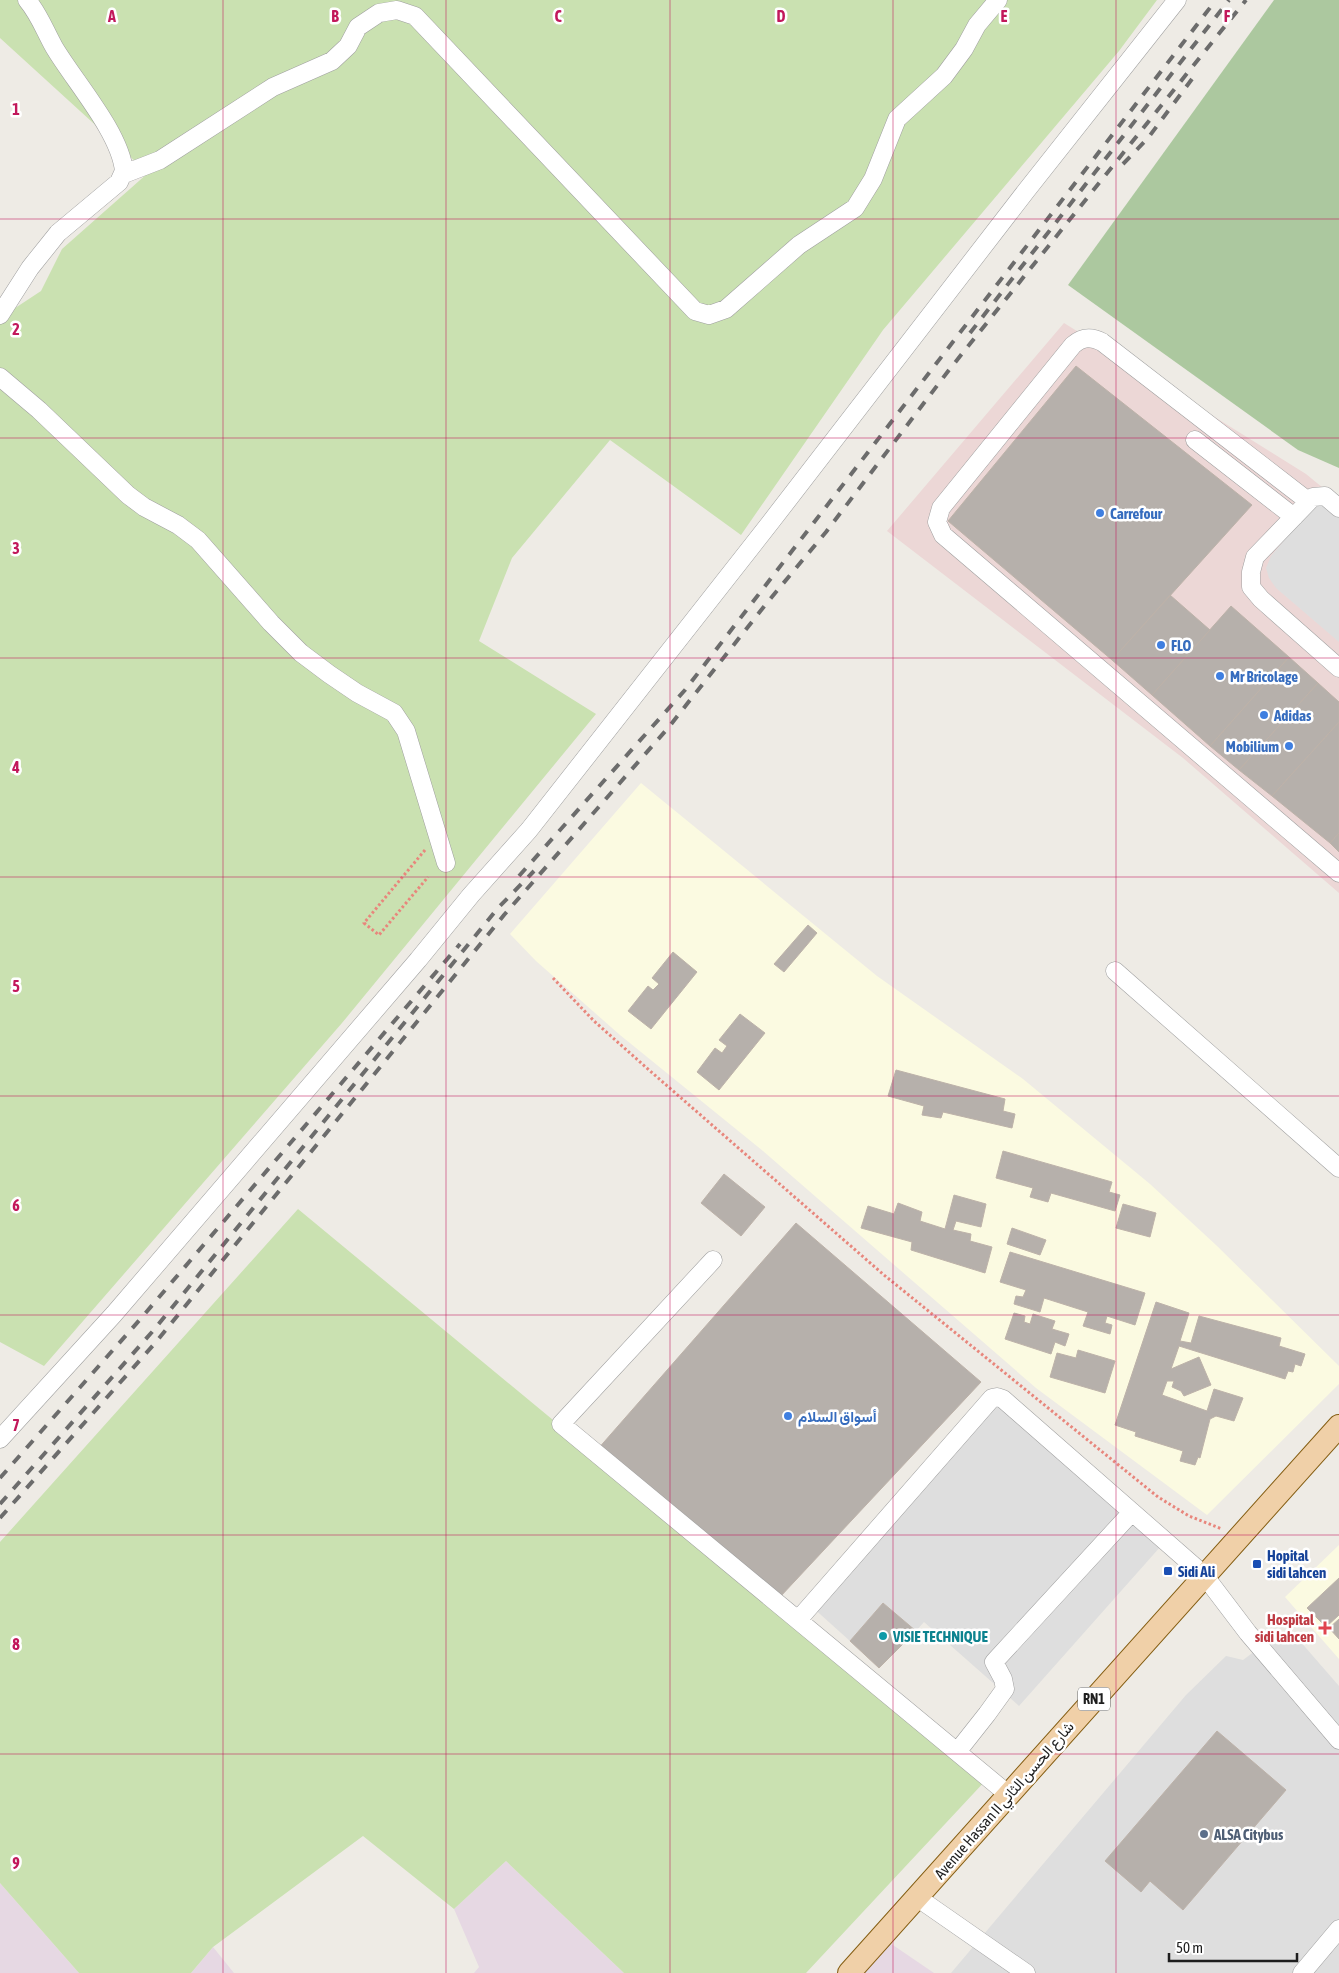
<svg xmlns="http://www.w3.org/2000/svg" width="1339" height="1973" font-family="'Asap Condensed',Vazirmatn,sans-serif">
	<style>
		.commercial { fill: #ecd7d6 }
		.industrial { fill: #e6d8e3 }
		.education { fill: #fbfae1 }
		.grass { fill: #cae1b1 }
		.forest { fill: #acc89f }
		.parking { fill: #dedede }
		.building { fill: #b6b0ab; stroke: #bdb2a9 }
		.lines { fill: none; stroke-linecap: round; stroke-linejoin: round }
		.minor-casing { stroke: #9f9f9f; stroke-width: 19 }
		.major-casing { stroke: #855e13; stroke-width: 24 }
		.path { stroke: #e8867c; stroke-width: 3; stroke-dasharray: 2.5 2.5; stroke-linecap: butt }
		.minor { stroke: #fff; stroke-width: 18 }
		.major { stroke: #f0d0a8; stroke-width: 22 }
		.rail { stroke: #6c6c6c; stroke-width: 4; stroke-dasharray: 10 10; stroke-linecap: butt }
		.grid { fill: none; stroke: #c2185b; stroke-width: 1; stroke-opacity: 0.55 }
		.shop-dot { fill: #3f7fe0; stroke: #fff; stroke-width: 2 }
		.transit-dot { fill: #1a4fb4; stroke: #fff; stroke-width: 2 }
		.health-dot { fill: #e0444e; stroke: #fff; stroke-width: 2 }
		.culture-dot { fill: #0f9aa8; stroke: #fff; stroke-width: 2 }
		.service-dot { fill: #5c6f8a; stroke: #fff; stroke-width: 2 }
		.labels { text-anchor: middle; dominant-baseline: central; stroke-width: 5; stroke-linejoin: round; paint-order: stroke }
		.shield { fill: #fff; stroke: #626262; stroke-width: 1 }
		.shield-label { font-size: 14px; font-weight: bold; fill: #1e1e1e }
		.shop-label { font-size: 15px; font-weight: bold; fill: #366cbe; stroke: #fff; text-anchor: start }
		.transit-label { font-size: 15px; font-weight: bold; fill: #164399; stroke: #fff; text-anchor: start }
		.health-label { font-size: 15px; font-weight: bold; fill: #be3a42; stroke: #fff; text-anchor: end }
		.culture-label { font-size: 15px; font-weight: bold; fill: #0d838f; stroke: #fff; text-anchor: start }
		.street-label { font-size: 15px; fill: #1e1e1e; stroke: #fff }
		.service-label { font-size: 15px; font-weight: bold; fill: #4e5e75; stroke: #fff; text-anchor: start }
		.grid-label { font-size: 16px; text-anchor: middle; font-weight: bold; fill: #c2185b; stroke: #fff; stroke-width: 5; stroke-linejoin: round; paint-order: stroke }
	</style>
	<rect width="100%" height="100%" fill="#eeebe5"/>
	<path class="commercial" d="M1064,323L1306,474L1339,501V893L1183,758L887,531Z"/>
	<path class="industrial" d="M506,1861L624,1973H474L479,1967L454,1909Z
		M0,1883L79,1973H0Z
		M887,1941L934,1973H858Z
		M213,1947L234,1973H191Z"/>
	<path class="education" d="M641,783L877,976L1023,1079L1150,1184L1216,1245L1339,1366V1384L1207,1515L1036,1388L763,1151L620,1035L536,961L510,934Z
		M1339,1545V1659L1285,1597Z"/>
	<path class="grass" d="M0,0H1157L1119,51L883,330L741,535L610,440L512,558L479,641L596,714L342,1023L44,1366L0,1342V318L41,291L62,249L148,173L0,38Z
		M298,1209L987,1779L806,1973H624L506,1861L454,1909L363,1836L213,1947L191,1973H79L0,1883V1542Z"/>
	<path class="forest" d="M1274,0H1339V468L1298,450L1068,285Z"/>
	<path class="parking" d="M1317,501L1339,517V642L1276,588L1269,578L1266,568L1271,556Z
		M993,1399L1161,1546L1019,1706L924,1622L916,1631L883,1603L850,1641L811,1606Z
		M1299,1640L1339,1686V1973H951L1186,1695L1226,1656L1243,1660L1263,1645Z"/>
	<path class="building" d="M1076,366L1252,505L1112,660L948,521Z
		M1170,595L1210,630L1152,695L1112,660Z
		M1231,606L1289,657L1210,746L1152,695Z
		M1289,657L1318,683L1239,770L1210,746Z
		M1318,683L1339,702V722L1272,796L1239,770Z
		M1339,722V833L1330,843L1272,796Z
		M1339,833V852L1330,843Z
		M808,925L817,933L784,972L774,964Z
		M673,952L697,972L651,1029L628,1011L648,986L653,990L659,984L652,978Z
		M740,1014L765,1033L719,1090L697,1072L715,1048L722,1053L727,1046L719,1040Z
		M896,1070L1005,1099L1003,1111L1015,1114L1012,1128L943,1112L941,1118L922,1115L924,1106L888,1096Z
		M1003,1151L1112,1182L1109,1192L1120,1195L1115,1211L1051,1193L1048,1202L1030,1197L1033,1188L996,1178Z
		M724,1174L765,1207L741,1236L701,1203Z
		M954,1195L986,1204L981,1227L956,1221L953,1230L971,1234L970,1241L992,1247L985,1273L911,1250L912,1242L861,1228L868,1206L894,1214L898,1203L922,1212L920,1221L945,1229Z
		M1123,1204L1156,1213L1150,1237L1116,1228Z
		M796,1223L981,1382L780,1597L597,1450Z
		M1012,1228L1046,1240L1040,1255L1007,1244Z
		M1010,1252L1145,1293L1135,1325L1107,1316L1105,1323L1112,1325L1110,1334L1083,1326L1088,1312L1044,1298L1040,1312L1014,1304L1016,1296L1023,1297L1026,1290L1000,1282Z
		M1156,1302L1189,1313L1180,1341L1191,1343L1199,1316L1281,1338L1279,1346L1305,1354L1301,1366L1295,1364L1293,1372L1288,1371L1285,1379L1179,1346L1171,1369L1199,1357L1211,1385L1184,1396L1181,1391L1172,1387L1174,1381H1167L1162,1395L1207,1411L1214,1389L1243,1398L1234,1421L1216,1416L1210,1419L1200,1458L1198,1457L1195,1465L1180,1461L1183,1451L1135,1436L1136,1432L1115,1425Z
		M1014,1313L1025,1316L1024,1322L1030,1324L1033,1314L1055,1321L1052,1329L1069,1334L1065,1346L1055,1342L1051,1354L1005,1339Z
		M1078,1350L1115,1361L1105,1393L1050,1377L1057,1353L1076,1358Z
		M1339,1578V1615L1326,1627L1307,1608Z
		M883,1603L916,1631L879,1668L850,1641Z
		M1339,1619V1639L1329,1628Z
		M1217,1731L1286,1790L1183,1910L1150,1881L1141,1892L1105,1861Z"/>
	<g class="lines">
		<defs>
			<path id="minor" d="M124,174L160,160L273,87L332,61L348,46L358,27L379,13L397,10L415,16L695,311L709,315L726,309L799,245L855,208L873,179L897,119L944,76L964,49L977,25L998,0
				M0,315L30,268L58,233L119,182L124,171C120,132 74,81 54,47C45,31 39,14 27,0
				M0,377L39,410L128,495L144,507L178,525L198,540L271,623L301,653L329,674L357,693L394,713L406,731L446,863
				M1195,440L1294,517
				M1308,501L1102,342C1091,336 1082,337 1073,345L941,508L937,522L943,535L1339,873
				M1339,508L1325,496L1313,497L1255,557L1251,572V587L1261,599L1339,668
				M1115,971L1339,1168
				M713,1260L561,1424L1009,1795
				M0,1439L114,1314L418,960L471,895L529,830L770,523L1026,191L1177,0
				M798,1620L992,1398L997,1397L1003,1399L1204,1575L1248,1633L1339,1740
				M957,1752L987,1714L1005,1689L1003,1679L994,1662L1132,1512
				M918,1898L1026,1973
				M1302,1973L1339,1929"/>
			<path id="major" d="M849,1973L1339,1426"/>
		</defs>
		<use href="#minor" class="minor-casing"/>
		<use href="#major" class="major-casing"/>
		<path class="path" d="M425,850L364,923L379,935L428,877
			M553,978L594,1021L649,1070L884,1275L1158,1497L1189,1516L1222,1529"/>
		<use href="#minor" class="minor"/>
		<use href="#major" class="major"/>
		<path class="rail" d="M1123,164L1148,138L1192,79
			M970,333L1229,0
			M519,876L685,690L1216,0
			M0,1478L143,1316L460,944
			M0,1504L152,1332L498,908L534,871
			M0,1518L156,1342L504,915L668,728L766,604L826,532L949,370L1246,0"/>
	</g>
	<path class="grid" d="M223,0V1973M446,0V1973M670,0V1973M893,0V1973M1116,0V1973M0,219H1339M0,438H1339M0,658H1339M0,877H1339M0,1096H1339M0,1315H1339M0,1535H1339M0,1754H1339"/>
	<g class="shop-dot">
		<circle cx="1100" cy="513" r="5"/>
		<circle cx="1161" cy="645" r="5"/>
		<circle cx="1220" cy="676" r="5"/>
		<circle cx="1264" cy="715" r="5"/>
		<circle cx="1289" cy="746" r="5"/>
		<circle cx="788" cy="1416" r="5"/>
	</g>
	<g class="transit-dot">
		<rect x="1252" y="1559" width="10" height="10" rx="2.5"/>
		<rect x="1163" y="1566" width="10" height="10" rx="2.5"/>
	</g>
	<path class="health-dot" d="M1322.5 1620.5h5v5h5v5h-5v5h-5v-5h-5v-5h5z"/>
	<circle class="culture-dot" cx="883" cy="1636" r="5"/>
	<circle class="service-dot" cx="1204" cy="1834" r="5"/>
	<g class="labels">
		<rect class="shield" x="1078" y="1687.5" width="32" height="23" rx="4"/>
		<g class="shield-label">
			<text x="1094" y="1699">RN1</text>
		</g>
		<g class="shop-label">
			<text x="1110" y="513">Carrefour</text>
			<text x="1171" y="645">FLO</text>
			<text x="1230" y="676">Mr Bricolage</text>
			<text x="1274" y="715">Adidas</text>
			<text x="1279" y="746" text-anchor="end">Mobilium</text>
			<text x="798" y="1416">أسواق السلام</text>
		</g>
		<g class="transit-label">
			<text x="1267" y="1555">Hopital<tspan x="1267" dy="17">sidi lahcen</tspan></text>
			<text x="1178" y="1571">Sidi Ali</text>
		</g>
		<g class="health-label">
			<text x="1314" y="1619">Hospital<tspan x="1314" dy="17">sidi lahcen</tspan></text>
		</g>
		<g class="culture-label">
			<text x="893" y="1636">VISIE TECHNIQUE</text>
		</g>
		<g class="street-label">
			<text transform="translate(1004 1800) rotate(-49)">Avenue Hassan II شارع الحسن الثاني</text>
		</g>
		<g class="service-label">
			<text x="1214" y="1834">ALSA Citybus</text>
		</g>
	</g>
	<g class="grid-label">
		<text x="112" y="22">A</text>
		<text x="335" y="22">B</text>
		<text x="558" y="22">C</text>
		<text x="781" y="22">D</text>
		<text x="1004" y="22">E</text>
		<text x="1227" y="22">F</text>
		<text x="16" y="115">1</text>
		<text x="16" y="335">2</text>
		<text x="16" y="554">3</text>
		<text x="16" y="773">4</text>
		<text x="16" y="992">5</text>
		<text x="16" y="1211">6</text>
		<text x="16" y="1431">7</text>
		<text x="16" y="1650">8</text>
		<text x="16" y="1869">9</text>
	</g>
	<path d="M1169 1953v8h128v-8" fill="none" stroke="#1e1e1e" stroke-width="2.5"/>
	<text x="1176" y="1953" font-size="15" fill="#1e1e1e" stroke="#ffffff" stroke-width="4" paint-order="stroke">50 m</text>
</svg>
